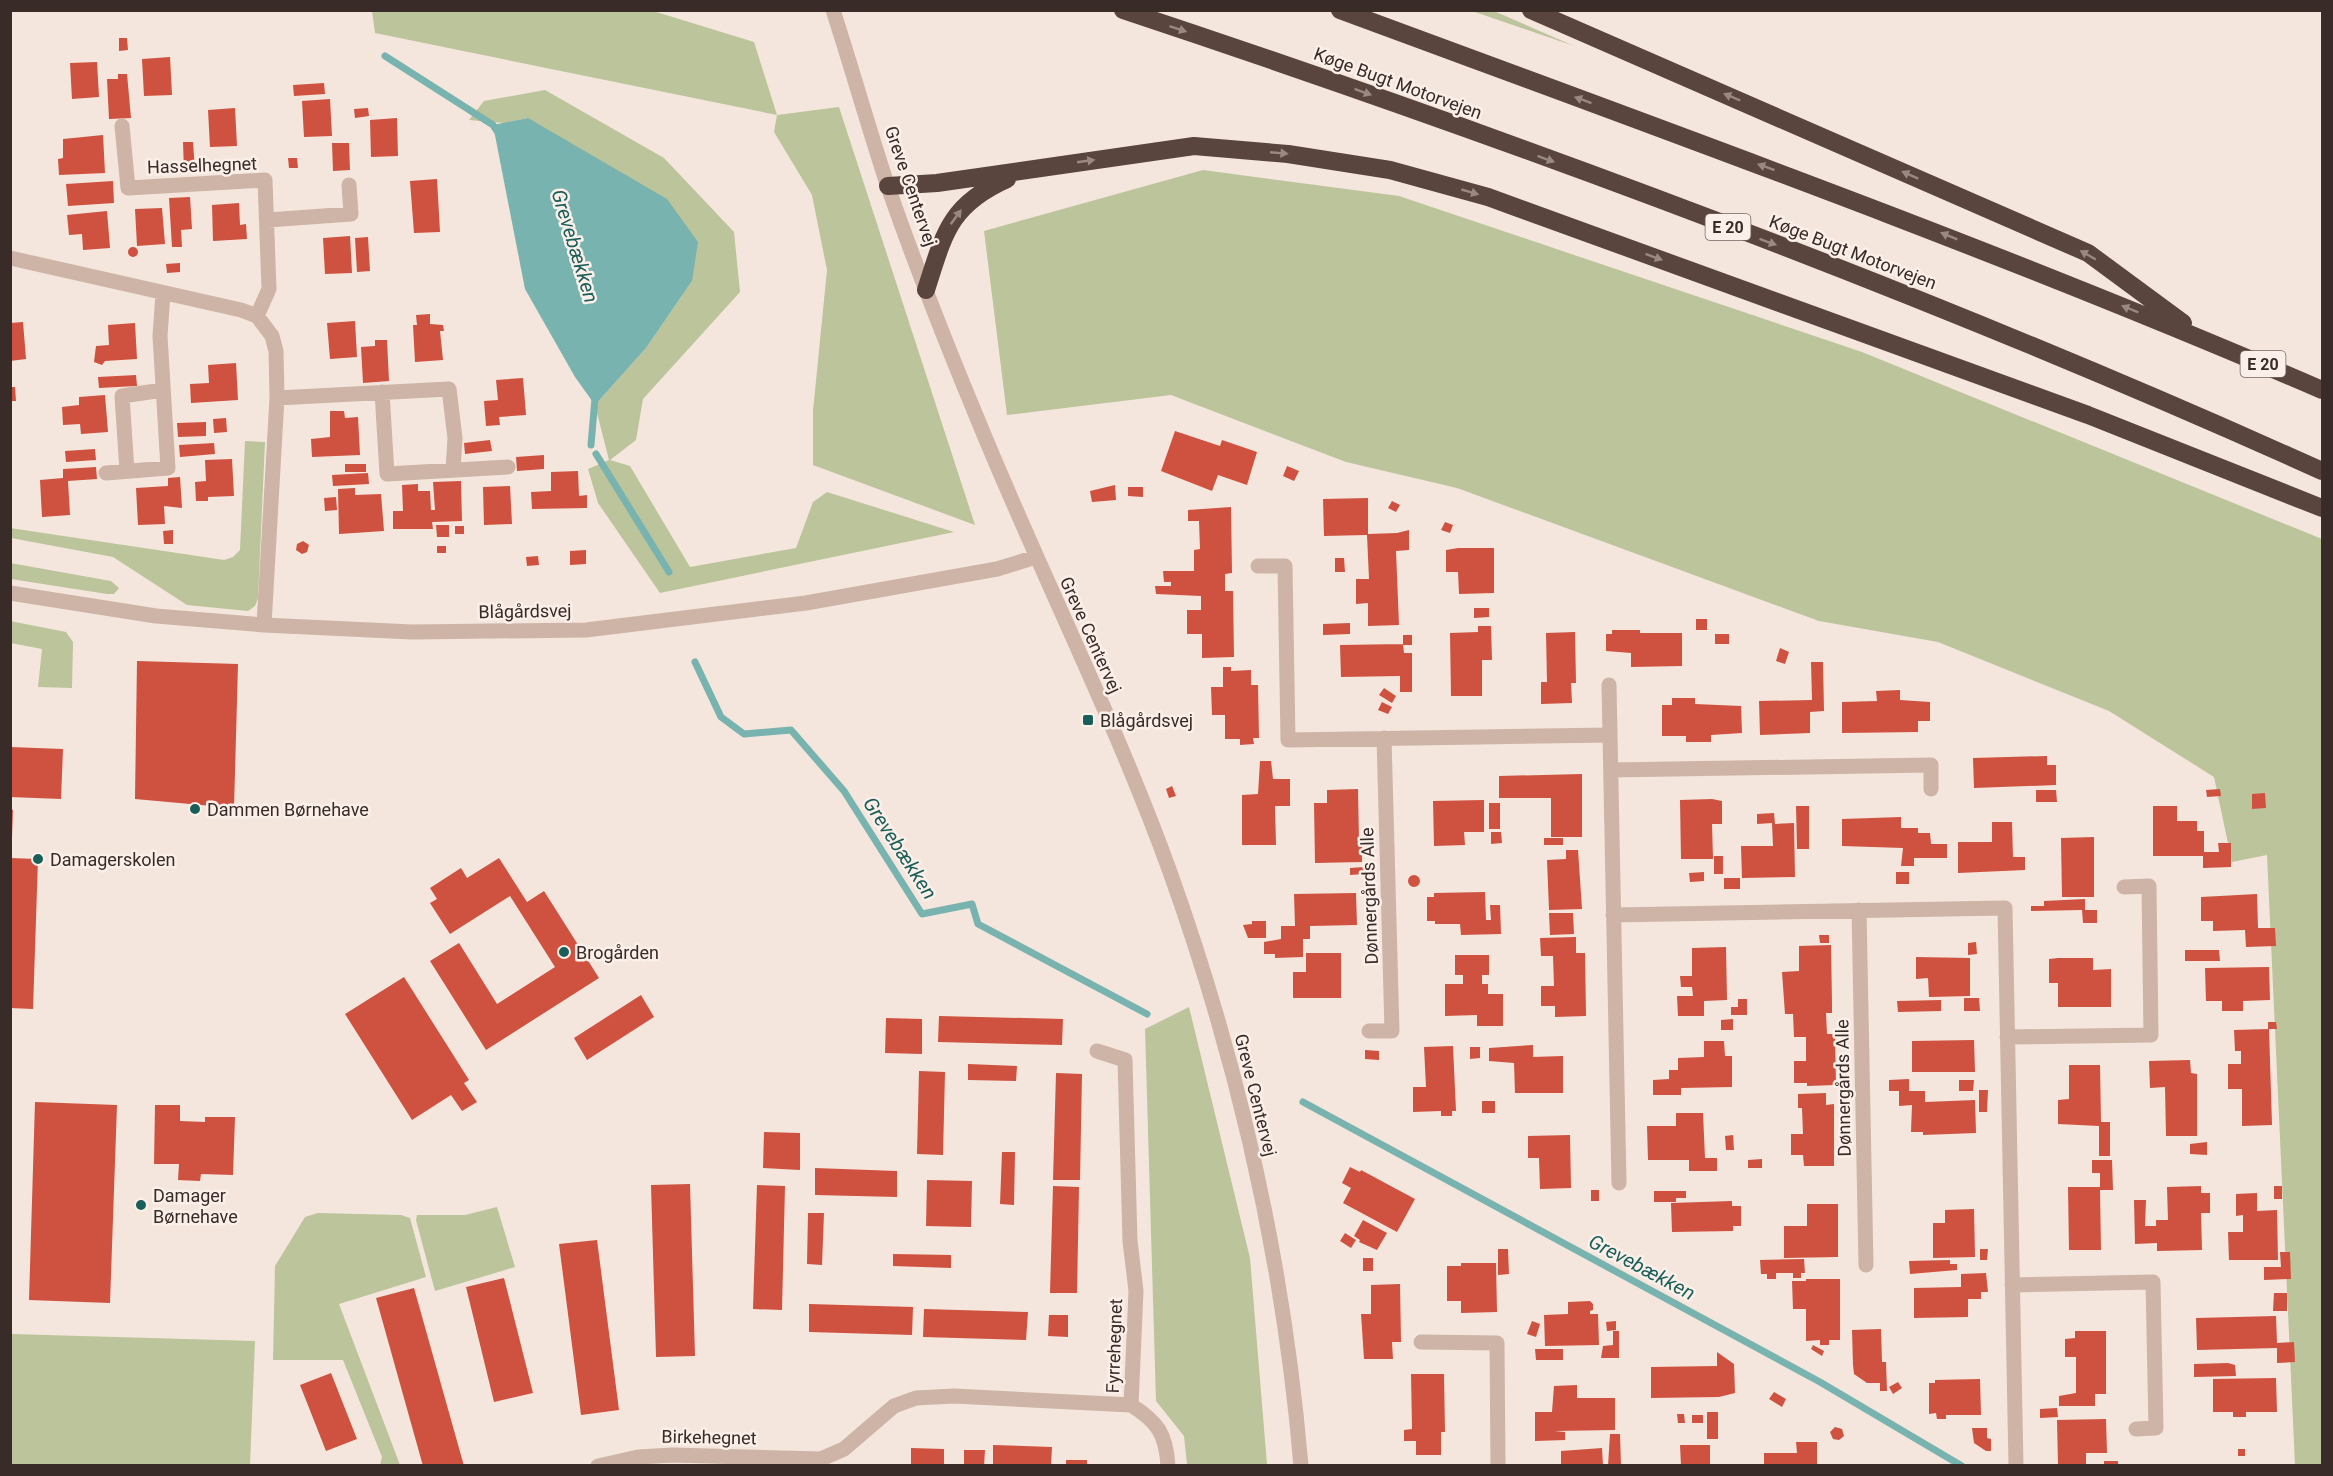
<svg xmlns="http://www.w3.org/2000/svg" width="2333" height="1476" font-family="Roboto,sans-serif">
	<style>
		.green { fill: #bbc49a }
		.water { fill: #78b3af }
		.lines { fill: none; stroke-linecap: round; stroke-linejoin: round }
		.stream { stroke: #78b3af; stroke-width: 7 }
		.building { fill: #cf513f }
		.minor { stroke: #cdb4a6; stroke-width: 15 }
		.highway { stroke: #5a443e; stroke-width: 18 }
		.oneway { fill: #9a8982 }
		.poi-dot { fill: #1a5e5a; stroke: #fbf0e9; stroke-width: 2 }
		.labels { text-anchor: middle; dominant-baseline: central; stroke-width: 5; stroke-linejoin: round; paint-order: stroke }
		.shield { fill: #fbf0e9; stroke: #736662; stroke-width: 1.5 }
		.shield-label { font-size: 16px; font-weight: bold; fill: #392b28 }
		.street-label { font-size: 18px; fill: #392b28; stroke: #fbf0e9 }
		.poi-label { font-size: 18px; fill: #392b28; stroke: #fbf0e9; text-anchor: start }
		.water-label { font-size: 20px; font-style: italic; fill: #1a5e5a; stroke: #fbf0e9 }
	</style>
	<rect width="100%" height="100%" fill="#f4e6dc"/>
	<path class="green" d="M372,11H653L754,42L777,115L839,107L975,525L813,465V411L827,270L812,195L774,132L777,115L375,33Z
		M1472,11H1494L1574,46Z
		M545,90L664,158L734,232L740,292L643,399L636,440L610,460L630,466L690,567L796,548L813,502L827,492L954,532L660,593L598,503L588,469L609,460L595,405L646,348L692,281L528,118L504,123L469,120L484,101Z
		M1203,170L1399,196L1862,352L2322,539V1465H2295L2267,855L2232,862L2214,777L2109,711L1938,642L1819,621L1457,488L1346,462L1171,395L1007,415L984,231Z
		M245,441L265,442L258,598L255,606L248,611L187,605L113,557L11,538L10,528L224,560L233,557L240,550Z
		M10,563L111,581L119,588L114,594H107L11,579Z
		M10,621L66,632L73,642L72,688L38,687L42,649L11,643Z
		M1189,1007L1250,1258L1267,1465H1187L1184,1436L1156,1401L1145,1029Z
		M497,1207L515,1267L435,1291L416,1220L417,1215H465Z
		M318,1213L401,1215L410,1218L426,1277L339,1304L400,1465H380L382,1457L343,1360H273L275,1266L305,1217Z
		M11,1334L255,1341L250,1465H11Z"/>
	<path class="water" d="M528,118L667,199L698,242L692,281L646,348L595,405L575,377L525,289L493,125Z"/>
	<g class="lines">
		<path class="stream" d="M385,56L493,125L497,131
			M591,445L595,398
			M596,454L669,572
			M695,662L721,717L744,734L791,730L844,791L922,914L972,904L978,924L1147,1014
			M1303,1102L1820,1382L1962,1466"/>
	</g>
	<path class="building" d="M119,38H127L128,50L119,51Z
		M170,57L172,95L144,96L142,59Z
		M97,62L99,97L72,99L70,63Z
		M118,74H127L131,118L109,119L107,79H118Z
		M324,83L325,94L294,96L293,85Z
		M330,99L332,136L304,137L302,101Z
		M235,108L237,146L210,147L208,110Z
		M368,108L369,116L355,118L354,109Z
		M397,118L398,156L371,157L370,120Z
		M103,135L105,173L59,175L58,159L63,158V139Z
		M183,142H193L195,170L184,171Z
		M332,143H349L350,170L333,171Z
		M288,158H297L298,168H289Z
		M437,179L440,232L414,233L410,181Z
		M113,181L114,203L68,206L66,184Z
		M190,197L192,229L181,230L182,247H172L169,198Z
		M239,203L240,225L246,224L247,239L213,241L212,205Z
		M162,208L165,244L137,246L135,209Z
		M107,211L110,248L83,250L82,234L69,235L67,215Z
		M350,236L352,273L325,274L323,238Z
		M368,237L370,271L357,272L355,238Z
		M128 252a5 5 0 1 1 10 0a5 5 0 1 1-10 0Z
		M180,263V272L167,273L166,264Z
		M430,314V324L443,325L444,331H440L443,360L415,362L413,325H417L416,315Z
		M355,321L357,357L330,359L327,323Z
		M23,322L26,359L10,361V323Z
		M135,323L137,359L105,361L102,365L94,362L96,346L109,345L108,325Z
		M375,340H387L389,381L363,383L361,347L375,346Z
		M236,363L238,400L191,403L190,384L209,383L208,365Z
		M136,375L137,386L99,388L98,377Z
		M523,378L526,415L499,417L500,425L486,426L484,401L498,400L496,380Z
		M10,387H15L16,401H10Z
		M105,395L108,432L81,434L80,424L63,425L62,407L79,405V397Z
		M330,411H344L345,418L358,417L360,455L312,457L311,439L330,437Z
		M226,418L227,432L214,433L213,419Z
		M206,422V436L178,437L177,423Z
		M1175,431L1220,446L1222,440L1257,452L1247,485L1218,475L1212,491L1161,471Z
		M490,440L492,451L465,454L464,443Z
		M214,443L215,454L180,457L179,445Z
		M95,449L96,460L66,462L65,451Z
		M544,455V469L517,471L516,457Z
		M232,459L234,496L208,497V501H196L195,482L206,481L205,460Z
		M345,464H366V472H345Z
		M1287,466L1299,471L1294,481L1283,476Z
		M96,467L97,479L68,481L70,515L42,517L40,480L63,478V469Z
		M578,471L579,496L587,495V508L532,509L531,492L551,491V472Z
		M368,473L369,484L333,486L332,475Z
		M180,477L182,508L164,506L165,524L138,525L136,488L168,486V478Z
		M461,481L462,521L432,522L433,529H393V511H403L402,485L418,484V491H430L431,510H435L433,482Z
		M1115,485L1116,500L1092,502L1090,491Z
		M510,486L512,524L484,525L483,487Z
		M1128,487H1143V497L1128,496Z
		M355,488V495L381,494L384,531L339,534L338,489Z
		M336,497L337,510L325,511L324,498Z
		M1368,498V534L1397,533L1409,530V550L1396,551L1399,625L1368,626V603L1356,604V579H1369L1367,535L1324,536L1323,499Z
		M1392,501L1400,505L1396,512L1388,508Z
		M1231,507L1232,573L1225,574V591H1233L1234,657L1202,658V634H1187V610H1201V596L1156,594L1155,586H1171V582H1164L1163,571H1194V550L1200,549L1199,521H1188V510Z
		M1445,522L1453,525L1450,533L1441,530Z
		M436,525H449V537H437Z
		M455,526H464V534H455Z
		M173,530V544H164L163,531Z
		M303,541L309,545L307,552L302,554L296,550L297,544Z
		M437,546H446V553H437Z
		M1458,548H1494V593L1459,594L1458,572H1446V550Z
		M586,550V564L570,565V551Z
		M538,556L539,565L527,566L526,557Z
		M1335,558H1344L1345,572H1335Z
		M1474,608H1489V617L1474,618Z
		M1696,619H1707V630H1696Z
		M1350,623V634L1323,635V624Z
		M1478,626H1491L1492,660H1482V696H1451L1450,633L1478,632Z
		M1612,630H1640V633H1682V666L1631,667V653L1606,651V634H1612Z
		M1575,632L1576,683H1571L1572,703L1541,704V682H1547L1546,633Z
		M1715,634H1729V644H1715Z
		M1403,635H1412V645H1403Z
		M1403,644L1404,653H1412V692H1400V676L1341,677L1340,645Z
		M1780,648L1789,652L1785,664L1776,661Z
		M137,661L238,664L234,808L135,799Z
		M1811,662H1823L1824,711L1810,712V733L1760,735L1759,701L1812,700Z
		M1223,667H1231V671L1251,670V685H1258L1259,738H1253L1254,744L1240,745V739H1225V715H1212L1211,687H1223Z
		M1384,688L1396,696L1392,703L1379,695Z
		M1900,690V700L1930,702V721H1918V732L1842,733V702L1877,701L1876,691Z
		M1672,698H1695V704L1741,706L1742,733L1711,735V742H1686V736H1662V705H1672Z
		M1382,702L1392,707L1388,714L1378,710Z
		M10,747L63,749L61,799L10,797Z
		M2047,756V765H2056V785L1974,788L1973,758Z
		M1260,761H1271L1273,779H1290V806H1275L1276,845H1242V795L1258,794Z
		M1582,774V837H1551V798H1499V776Z
		M1172,786L1176,796L1169,798L1166,789Z
		M1358,789L1359,842H1362V862L1315,863L1314,803H1327V790Z
		M2220,789L2221,796L2207,797L2206,790Z
		M2036,790H2056L2057,802H2036Z
		M2265,793L2266,808L2252,809V794Z
		M1712,799L1722,801V824H1712L1713,859H1681L1680,800Z
		M1484,800V832H1464L1465,845L1434,846L1433,801Z
		M1489,803H1500V829H1489Z
		M1796,806H1809V849H1797Z
		M2153,806H2177V821H2197V831H2204V852H2219L2218,843H2231V867L2203,868V856H2153Z
		M10,809L13,810L12,837H10Z
		M1774,813L1775,824L1794,823L1795,877L1742,878L1741,846H1773L1772,823L1757,824V814Z
		M1901,817V828H1918V833H1930L1931,844H1947V858H1914V866H1901L1903,848L1842,846V819Z
		M1992,822H2012L2013,857H2025V870L1958,873V842H1992Z
		M1491,832H1501L1502,843L1491,844Z
		M2094,837V897H2062L2061,838Z
		M1544,838H1563V845H1544Z
		M1566,850H1578L1582,909L1549,910L1547,860L1566,859Z
		M1714,856H1723V874H1714Z
		M10,858L38,859L33,1009L10,1008Z
		M499,858L527,902L544,891L599,978L486,1050L430,961L459,943L497,1004L555,967L510,896L450,934L430,903L437,899L430,888L461,868L467,878Z
		M1364,867V874L1350,875V868Z
		M1704,872V881L1690,882L1689,873Z
		M1896,872H1909V884H1896Z
		M1408 881a6 6 0 1 1 12 0a6 6 0 1 1-12 0Z
		M1724,878H1740V889H1724Z
		M1485,892L1486,920H1491L1490,905H1500L1501,934L1461,935L1460,924H1435V921H1427V897H1434V893Z
		M1356,893L1357,925L1310,926V939H1303V957L1275,958V954H1264V942L1281,939V926H1295L1294,894Z
		M2257,894L2258,928H2275L2276,946L2246,947L2245,930L2213,931V921H2201V897Z
		M2085,899V910H2097V923H2083L2082,910L2031,911V906H2044V901Z
		M1549,913H1573L1574,934L1550,935Z
		M1252,921H1266V938H1248L1243,925L1252,924Z
		M1819,935H1829V943H1820Z
		M1576,937V953H1585L1586,1016L1555,1017V1006H1541V986H1554L1553,956H1541L1540,938Z
		M1976,942L1977,954L1968,955V943Z
		M1831,945L1832,1004V1013H1826L1827,1034H1835L1836,1085L1807,1086V1083H1794V1061H1806V1037H1794L1793,1014H1785L1782,972L1799,971V946Z
		M1726,947L1727,1000L1704,1001V1016H1678L1677,996H1693L1692,987H1681L1680,976H1692V948Z
		M2185,950H2219L2220,961H2185Z
		M1306,953H1341V998H1293V972H1306Z
		M1455,955H1489V975H1482V984H1488V994H1503V1026H1477V1015L1445,1016V984H1463V975H1455Z
		M1916,957L1970,958V996L1929,997L1928,978L1916,979Z
		M2058,958H2093V970L2111,969V1007H2058V983H2049V959Z
		M2269,967L2270,1000L2243,1001V1011H2222V1001H2206L2205,968Z
		M404,977L469,1080L464,1083L477,1102L462,1111L451,1095L412,1120L345,1014Z
		M641,995L654,1017L587,1060L574,1038Z
		M1964,998H1979L1980,1011H1964Z
		M1738,999H1747V1015H1731V1007H1738Z
		M1941,1000V1011L1898,1012L1897,1001Z
		M939,1016L1063,1019L1062,1045L938,1042Z
		M886,1018L922,1019V1054L885,1053Z
		M1733,1019V1030H1721V1020Z
		M2268,1022H2276L2277,1029H2268Z
		M2269,1029L2272,1125L2242,1126V1089H2228V1064H2241V1051H2235L2234,1030Z
		M1974,1040L1975,1072H1912V1041Z
		M1704,1041H1724L1725,1056H1732V1087L1681,1088V1095H1653V1080L1669,1079V1070H1678V1058L1704,1057Z
		M1533,1045V1057L1563,1056V1093H1515L1514,1063L1489,1061V1048Z
		M1453,1046L1456,1111H1452V1116H1441V1111L1413,1112V1087H1426L1424,1047Z
		M1470,1047H1480V1058L1470,1059Z
		M1365,1050L1379,1051V1060L1365,1059Z
		M2190,1060L2191,1073L2197,1074V1136H2166L2165,1087L2150,1088L2149,1061Z
		M968,1064L1017,1066L1016,1081L968,1080Z
		M2069,1065H2100L2101,1122H2110V1156H2099V1126L2058,1124V1100L2069,1099Z
		M919,1071L945,1072L943,1155L917,1154Z
		M1056,1073L1082,1074L1080,1180H1053Z
		M1909,1079V1091H1925V1102L1975,1100L1976,1133L1923,1135V1132H1911L1912,1105L1899,1106V1091H1889V1080Z
		M1959,1080H1974L1973,1091H1959Z
		M1979,1090H1988L1987,1112H1979Z
		M1826,1093V1105L1834,1104V1166H1804L1803,1155H1791V1134H1803L1802,1108H1798V1094Z
		M1482,1101H1495V1113H1482Z
		M35,1102L117,1105L110,1303L29,1300Z
		M155,1105H180V1121L205,1122V1117H235L233,1175L201,1174L200,1181L178,1180L179,1164H154Z
		M1676,1113H1703L1705,1158H1717V1171H1689V1160H1648L1647,1126H1676Z
		M764,1132L800,1133V1170L763,1168Z
		M1570,1135L1571,1188L1540,1189L1539,1158H1528V1136Z
		M1733,1135L1734,1150H1726L1725,1136Z
		M2207,1142V1155L2190,1154V1144Z
		M1002,1152H1015L1014,1205L1000,1204Z
		M1762,1159V1168H1748V1160Z
		M2092,1160H2112L2113,1190H2100L2101,1250H2069L2068,1187H2100V1173H2092Z
		M1350,1167L1360,1172L1361,1170L1415,1199L1397,1232L1343,1203L1351,1188L1342,1183Z
		M815,1168L897,1171V1197L815,1195Z
		M927,1180L972,1181L971,1227L926,1226Z
		M690,1184L695,1356L656,1357L651,1185Z
		M757,1185L785,1186L782,1310L753,1309Z
		M1053,1186L1079,1187L1077,1293H1050Z
		M2201,1186V1193H2210V1213H2201L2202,1250L2157,1251V1243L2135,1244L2134,1200H2146L2145,1226H2156V1220H2168L2167,1187Z
		M2274,1186H2282V1199H2274Z
		M1591,1190H1599V1201H1591Z
		M1654,1191H1686V1198H1676V1202H1654Z
		M2257,1193V1211L2277,1210L2278,1260H2229L2228,1232H2243V1215L2236,1216V1194Z
		M1732,1201V1206H1741V1226H1733V1231L1672,1232L1671,1203Z
		M1807,1204H1838V1257L1784,1258V1226H1807Z
		M1974,1209L1975,1257L1933,1258V1223H1945V1210Z
		M808,1213H824L822,1265L807,1264Z
		M1363,1220L1387,1233L1377,1250L1359,1242L1360,1240L1354,1236Z
		M1345,1233L1356,1240L1351,1248L1340,1241Z
		M597,1240L619,1410L581,1415L559,1244Z
		M1498,1249H1508L1509,1274L1498,1275Z
		M1980,1249H1988L1987,1260H1980Z
		M2280,1252H2290L2291,1279L2264,1280V1267H2281Z
		M893,1254L951,1255V1268L893,1266Z
		M1363,1258H1373V1271H1363Z
		M1804,1259L1805,1273H1801V1278H1793V1273H1776V1279H1767V1274H1761L1760,1260Z
		M1950,1260V1264H1957V1270L1910,1274L1909,1261Z
		M1461,1263H1496L1497,1312L1461,1313V1301H1447V1266H1461Z
		M1986,1273L1988,1292H1981V1299H1968V1317L1914,1318V1288L1961,1287V1274Z
		M504,1278L533,1393L494,1402L466,1287Z
		M1806,1279H1840V1340H1829V1345H1820V1340L1806,1341V1309H1793L1792,1281H1806Z
		M1400,1284L1401,1342H1392L1393,1359H1364L1361,1314H1371V1285Z
		M414,1288L464,1466H423L376,1298Z
		M2274,1293H2287V1311H2273Z
		M1590,1301L1593,1304V1310L1590,1311V1314H1598L1599,1345L1545,1346L1544,1315L1568,1314V1302Z
		M809,1304L913,1307L912,1335L809,1332Z
		M924,1309L1028,1312L1026,1340L923,1337Z
		M1049,1315H1068V1337L1048,1336Z
		M2276,1316L2277,1343L2294,1342L2295,1362L2277,1363V1348L2197,1350L2196,1318Z
		M1532,1321L1540,1324L1536,1337L1527,1334Z
		M1616,1321V1330L1607,1331L1606,1322Z
		M1881,1329L1882,1362H1886L1887,1391H1880V1383H1867L1854,1374L1853,1365L1852,1330Z
		M1613,1331H1619V1358H1601L1603,1346L1613,1345Z
		M2075,1331H2106V1394H2095V1406H2059V1396L2076,1393V1357H2065V1339L2075,1338Z
		M1813,1345L1824,1351L1822,1356L1811,1349Z
		M1535,1349H1563V1360H1536Z
		M1717,1352L1734,1364L1735,1393L1719,1397L1651,1398V1367L1717,1366Z
		M2228,1363L2235,1365L2236,1376L2194,1377V1364Z
		M331,1373L357,1439L326,1451L300,1385Z
		M1411,1374H1444L1445,1432H1441V1455H1416V1441H1404V1430L1412,1429Z
		M2276,1378L2277,1412H2246V1417H2233V1412H2213V1379Z
		M1980,1379L1981,1415H1946V1419H1937L1936,1413L1929,1414V1383H1935V1380Z
		M1898,1382L1902,1388L1893,1394L1889,1387Z
		M1577,1385V1398H1615V1430L1554,1431L1565,1432V1440L1535,1441V1412H1552L1554,1386Z
		M1774,1392L1786,1399L1782,1407L1769,1399Z
		M2057,1408L2058,1417L2040,1418V1409Z
		M1707,1412H1718V1439H1707Z
		M1677,1414H1684L1685,1423H1678Z
		M1692,1415H1703V1423H1692Z
		M2106,1419L2107,1453H2086V1466H2058L2057,1420Z
		M1835,1427L1842,1429L1844,1436L1839,1440L1833,1439L1830,1432Z
		M1972,1428H1987V1438L1991,1439V1451H1986L1974,1443Z
		M1610,1434H1620L1621,1466H1608Z
		M1796,1442H1817V1466H1764V1453H1797Z
		M993,1445L1052,1447L1051,1466H993Z
		M1680,1445H1710V1466H1681Z
		M911,1448L944,1449V1466H911Z
		M1602,1448L1603,1466H1561V1451Z
		M2238,1449H2245V1456H2238Z
		M964,1450H985L984,1466H964Z
		M1066,1460H1087V1466H1066Z
		M2104,1461H2118V1466H2104Z"/>
	<g class="lines">
		<path class="minor" d="M833,10C852,69 869,129 888,187C916,267 947,346 980,425C1041,574 1115,720 1170,872C1238,1062 1284,1264 1301,1466
			M122,126L128,188L265,180L269,289L257,316
			M268,220L351,214L349,185
			M10,258L241,310L257,316L272,336L276,351L277,398L264,625
			M382,392L387,474L508,467
			M277,398L449,389L455,438L453,470
			M127,471L122,396L163,390
			M106,473L168,468L160,336L163,293
			M1258,566H1285L1288,740L1610,735
			M10,593L156,616L264,625L412,632L586,630L806,603L997,569L1036,557
			M1609,685L1619,1183
			M1611,770L1931,765V789
			M1859,910L1866,1265
			M1613,915L2005,908L2016,1466
			M1369,1031H1392L1384,738
			M2007,1037L2151,1035L2149,886L2124,887
			M2012,1285L2153,1282L2156,1428L2136,1429
			M1421,1342L1497,1343L1498,1466
			M1131,1405C1158,1422 1166,1434 1168,1466
			M598,1466L638,1457L673,1455L821,1459L844,1449L894,1406L916,1398L954,1396L1131,1405L1136,1291L1130,1241L1125,1060L1097,1051"/>
		<path class="highway" d="M1123,10C1529,145 1932,295 2322,471
			M1340,10C1670,132 2000,251 2322,390
			M1531,10L2088,253L2183,323
			M888,186L937,183L1194,146L1288,154L1390,170L1488,197L2088,415L2322,508
			M926,290C944,234 949,205 1007,179"/>
	</g>
	<defs><path id="oneway-solid" d="M-6-.8H1V-3.2L6.5 0L1 3.2V.8H-6Z" transform="scale(1.5)"/></defs>
	<g class="oneway">
		<use href="#oneway-solid" transform="translate(1178 29) rotate(18)"/>
		<use href="#oneway-solid" transform="translate(1363 92) rotate(20)"/>
		<use href="#oneway-solid" transform="translate(1732 97) rotate(-157)"/>
		<use href="#oneway-solid" transform="translate(1583 100) rotate(-160)"/>
		<use href="#oneway-solid" transform="translate(1279 153) rotate(5)"/>
		<use href="#oneway-solid" transform="translate(1546 159) rotate(20)"/>
		<use href="#oneway-solid" transform="translate(1086 161) rotate(-8)"/>
		<use href="#oneway-solid" transform="translate(1766 167) rotate(-160)"/>
		<use href="#oneway-solid" transform="translate(1910 175) rotate(-156)"/>
		<use href="#oneway-solid" transform="translate(1470 192) rotate(16)"/>
		<use href="#oneway-solid" transform="translate(956 217) rotate(-54)"/>
		<use href="#oneway-solid" transform="translate(1949 236) rotate(-158)"/>
		<use href="#oneway-solid" transform="translate(1768 242) rotate(20)"/>
		<use href="#oneway-solid" transform="translate(2088 255) rotate(-150)"/>
		<use href="#oneway-solid" transform="translate(1654 257) rotate(20)"/>
		<use href="#oneway-solid" transform="translate(2130 309) rotate(-158)"/>
	</g>
	<g class="poi-dot">
		<rect x="1082" y="714" width="12" height="12" rx="3"/>
		<circle cx="195" cy="809" r="6"/>
		<circle cx="38" cy="859" r="6"/>
		<circle cx="564" cy="952" r="6"/>
		<circle cx="141" cy="1205" r="6"/>
	</g>
	<g class="labels">
		<g class="shield">
			<rect x="1705.5" y="214" width="45" height="26" rx="4.5"/>
			<rect x="2240.5" y="351" width="45" height="26" rx="4.5"/>
		</g>
		<g class="shield-label">
			<text x="1728" y="227">E 20</text>
			<text x="2263" y="364">E 20</text>
		</g>
		<g class="street-label">
			<text transform="translate(1398 83) rotate(20)">Køge Bugt Motorvejen</text>
			<text transform="translate(202 165) rotate(-2)">Hasselhegnet</text>
			<text transform="translate(911 186) rotate(71)">Greve Centervej</text>
			<text transform="translate(1853 252) rotate(21)">Køge Bugt Motorvejen</text>
			<text transform="translate(525 611) rotate(-1)">Blågårdsvej</text>
			<text transform="translate(1091 635) rotate(66)">Greve Centervej</text>
			<text transform="translate(1369 896) rotate(-92)">Dønnergårds Alle</text>
			<text transform="translate(1843 1088) rotate(-91)">Dønnergårds Alle</text>
			<text transform="translate(1256 1095) rotate(76)">Greve Centervej</text>
			<text transform="translate(1114 1346) rotate(-88)">Fyrrehegnet</text>
			<text transform="translate(709 1437) rotate(1)">Birkehegnet</text>
		</g>
		<g class="poi-label">
			<text x="1100" y="720">Blågårdsvej</text>
			<text x="207" y="809">Dammen Børnehave</text>
			<text x="50" y="859">Damagerskolen</text>
			<text x="576" y="952">Brogården</text>
			<text x="153" y="1195">Damager<tspan x="153" dy="21">Børnehave</tspan></text>
		</g>
		<g class="water-label">
			<text transform="translate(575 246) rotate(73)">Grevebækken</text>
			<text transform="translate(900 848) rotate(57)">Grevebækken</text>
			<text transform="translate(1642 1267) rotate(28)">Grevebækken</text>
		</g>
	</g>
	<rect width="2333" height="1476" fill="none" stroke="#392b28" stroke-width="24"/>
</svg>
